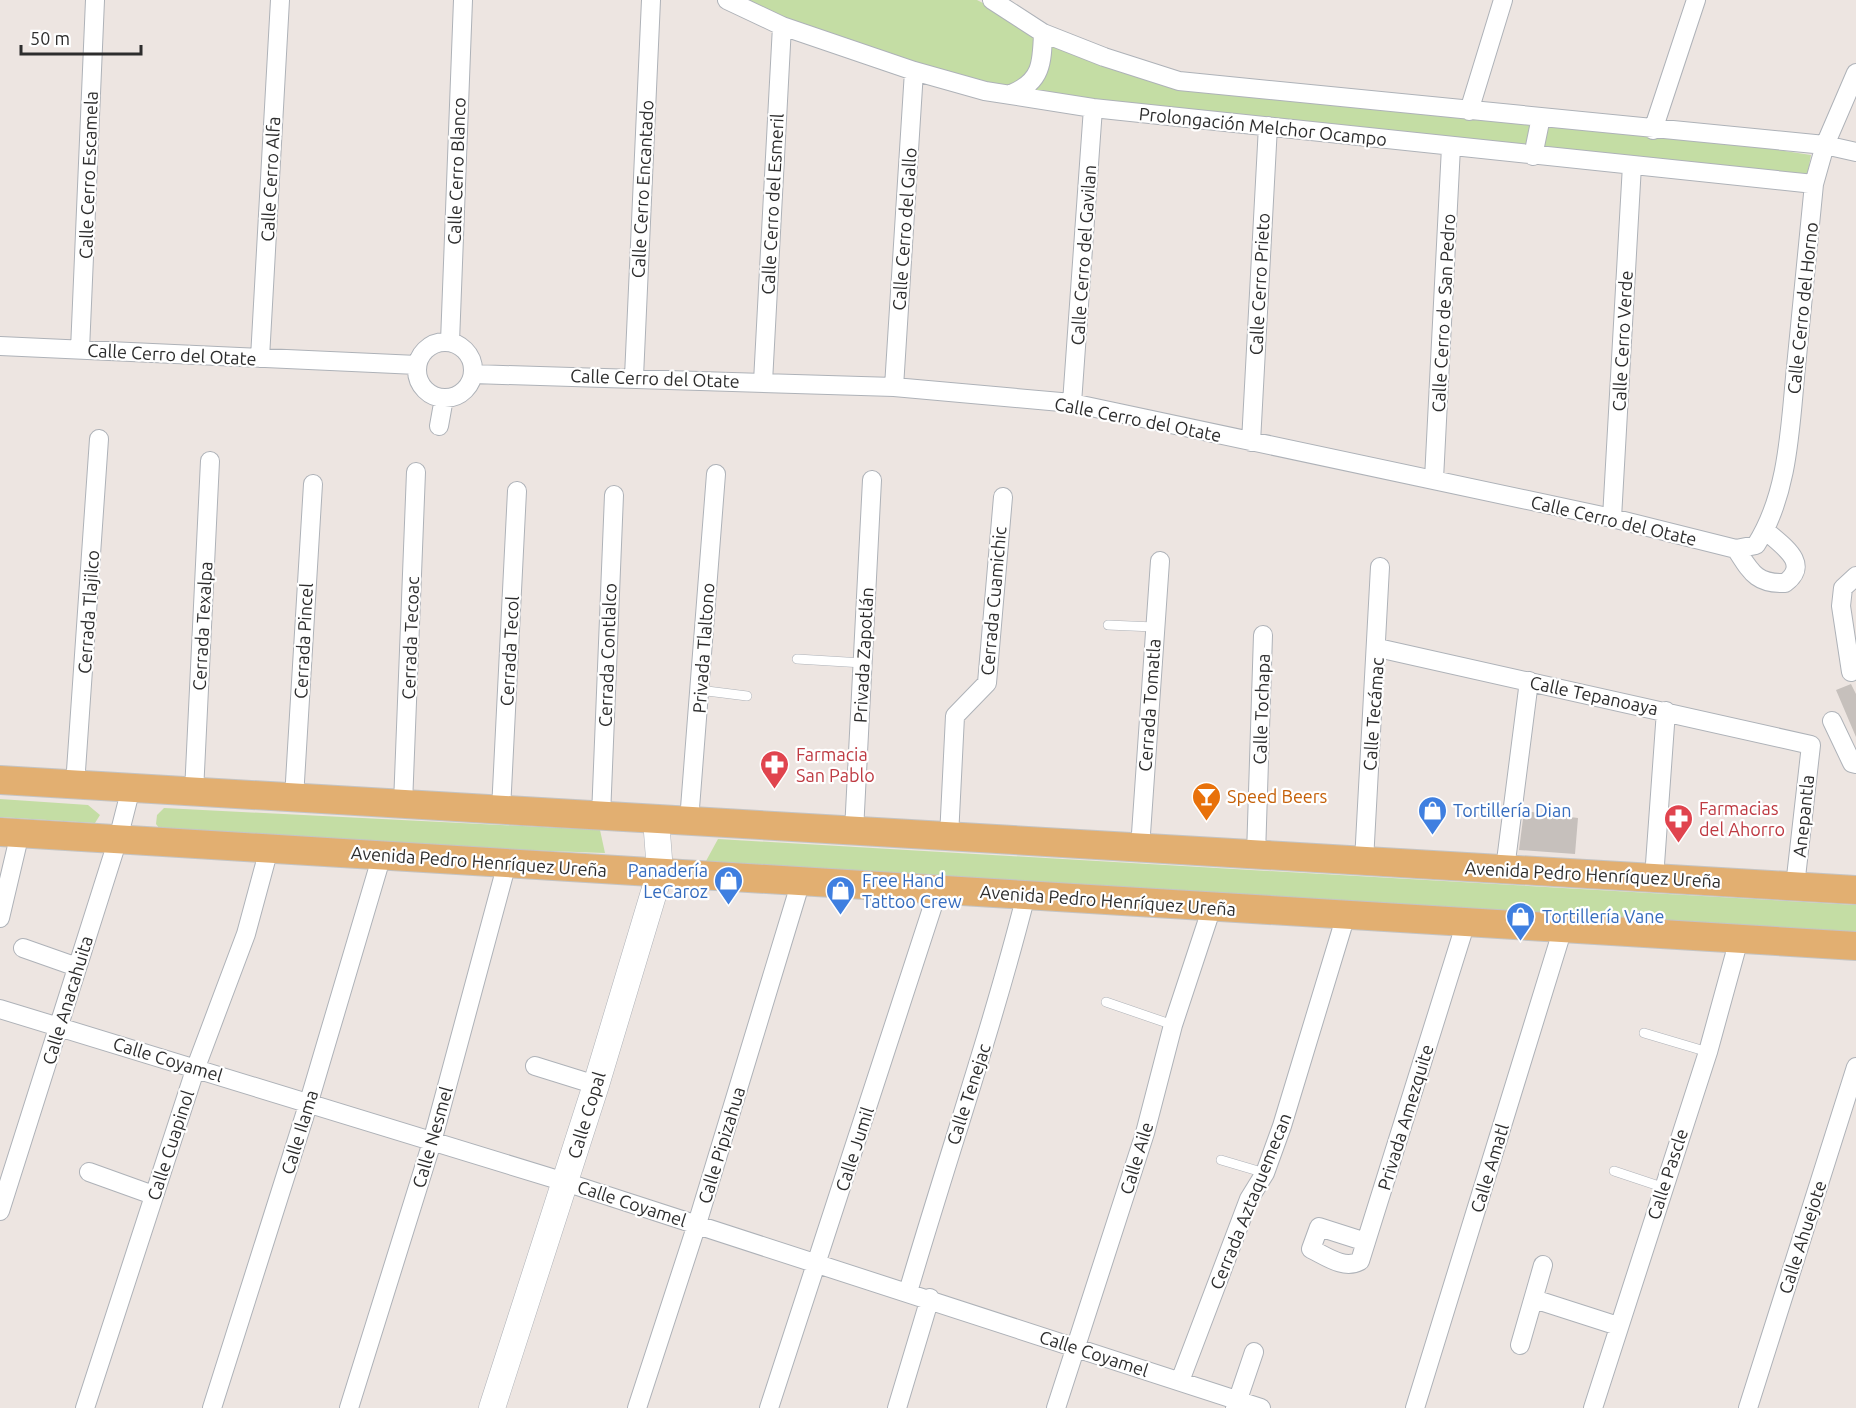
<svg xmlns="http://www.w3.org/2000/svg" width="1856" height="1408" font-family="Ubuntu,sans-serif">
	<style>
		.green { fill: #c4dda4 }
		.building { fill: #c6c0bc }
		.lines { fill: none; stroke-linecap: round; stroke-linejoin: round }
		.lane-casing { stroke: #aeb2b8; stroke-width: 10 }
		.street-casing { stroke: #aeb2b8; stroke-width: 20 }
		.secondary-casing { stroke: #aeb2b8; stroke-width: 27 }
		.primary-casing { stroke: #c4c4c4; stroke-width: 30 }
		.lane { stroke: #fff; stroke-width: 9 }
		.street { stroke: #fff; stroke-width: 18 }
		.secondary { stroke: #fff; stroke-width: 26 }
		.primary { stroke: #e2af71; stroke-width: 28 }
		.labels { text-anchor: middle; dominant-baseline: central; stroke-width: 4.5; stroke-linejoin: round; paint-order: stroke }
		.street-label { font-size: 18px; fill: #2d2d2d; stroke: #fff }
		.health-label { font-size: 18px; fill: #be3a42; stroke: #fff; text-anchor: start }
		.food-label { font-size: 18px; fill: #c56008; stroke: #fff; text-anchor: start }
		.shop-label { font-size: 18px; fill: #366cbe; stroke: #fff; text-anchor: start }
	</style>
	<rect width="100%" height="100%" fill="#ede5e1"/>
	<path class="green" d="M743,0H977L1073,49L1180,86L1655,131L1811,155L1807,177L1090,103L993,84L918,63L784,20Z
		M0,799L88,805L100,815L95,823L0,817Z
		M164,808L600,830L605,853L166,837L156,824L157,815Z
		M718,839L1856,905V933L706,861Z"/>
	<path class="building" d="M1851,684L1856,694V737L1836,690Z
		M1524,811L1578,818L1575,854L1519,850Z"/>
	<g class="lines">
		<defs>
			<path id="lane" d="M1108,625L1154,627
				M797,659L863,663
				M699,690L747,696
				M1106,1002L1173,1025
				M1644,1033L1708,1052
				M1221,1160L1265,1173
				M1614,1171L1662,1187"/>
			<path id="street" d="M727,0L782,26L914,71L985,91L1093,108L1814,184
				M992,0L1043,33L1104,57L1179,81L1825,145L1856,152
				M1013,93C1042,81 1042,62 1043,33
				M1469,111L1503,0
				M1653,130L1696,0
				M1533,156L1541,117
				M417 370a28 28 0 1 1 56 0a28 28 0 1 1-56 0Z
				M450,342L463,0
				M0,346L417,365
				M80,350L95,0
				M260,358L280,0
				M473,374L894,387L1072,403L1612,518L1736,549L1756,545C1789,493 1790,426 1796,367C1802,306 1808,245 1814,184L1825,145L1856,73
				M634,377L651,0
				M763,382L782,26
				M894,387L914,71
				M1072,403L1093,108
				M439,426L444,398
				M1251,442L1268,126
				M1434,479L1451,147
				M1612,518L1632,165
				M1736,549C1751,572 1756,584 1785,583C1812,563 1781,545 1765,530
				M1378,648L1811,745L1795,886
				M1851,672L1841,606L1843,588L1856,576
				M1832,721L1852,763L1856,764
				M75,785L99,439
				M194,792L210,461
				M294,798L313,484
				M403,804L416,472
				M501,810L517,491
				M601,816L614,495
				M689,821L716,474
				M854,831L872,480
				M949,837L955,716L987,683L1003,497
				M1140,848L1160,561
				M1256,855L1263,635
				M1364,861L1380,567
				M1505,869L1529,681
				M1654,878L1666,711
				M0,918L20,833
				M23,948L77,967
				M0,1009L565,1182L1261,1408
				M535,1066L596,1085
				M89,1172L153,1195
				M0,1211L118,839L131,788
				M1366,1242L1319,1227L1311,1249C1326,1256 1344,1270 1360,1261L1466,922
				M908,1292C947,1159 992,1029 1026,895
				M1534,1299L1618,1326
				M1520,1345L1543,1265
				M1180,1381L1249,1199L1265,1173L1282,1126L1346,915
				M85,1408L196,1067L246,934L269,849
				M212,1408L308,1105L382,855
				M349,1408L432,1142L507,863
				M637,1408L697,1224L801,881
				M769,1408L938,890
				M897,1408L930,1298
				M1056,1408L1145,1133L1173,1025L1212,907
				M1235,1408L1254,1352
				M1415,1408L1563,928
				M1593,1408L1708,1052L1739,939
				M1748,1408L1856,1067"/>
			<path id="secondary" d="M492,1408L596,1085L660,872L656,819"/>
			<path id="primary" d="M0,780L1856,890
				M0,832L1856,946"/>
		</defs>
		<use href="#lane" class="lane-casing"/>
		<use href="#street" class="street-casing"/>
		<use href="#secondary" class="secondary-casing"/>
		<use href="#primary" class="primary-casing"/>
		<use href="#lane" class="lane"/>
		<use href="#street" class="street"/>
		<use href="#secondary" class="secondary"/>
		<use href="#primary" class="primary"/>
	</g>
	<defs>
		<symbol id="pharmacy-pin" viewBox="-11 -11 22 30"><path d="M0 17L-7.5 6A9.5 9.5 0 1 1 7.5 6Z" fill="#e0444e" stroke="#fff"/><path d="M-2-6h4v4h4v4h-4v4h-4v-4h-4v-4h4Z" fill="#fff"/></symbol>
		<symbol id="bar-pin" viewBox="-11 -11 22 30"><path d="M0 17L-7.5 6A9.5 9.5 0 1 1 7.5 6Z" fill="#e8710a" stroke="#fff"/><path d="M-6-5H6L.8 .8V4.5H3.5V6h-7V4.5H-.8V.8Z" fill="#fff"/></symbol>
		<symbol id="shop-pin" viewBox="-11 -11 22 30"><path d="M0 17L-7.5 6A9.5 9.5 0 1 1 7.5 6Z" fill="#3f7fe0" stroke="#fff"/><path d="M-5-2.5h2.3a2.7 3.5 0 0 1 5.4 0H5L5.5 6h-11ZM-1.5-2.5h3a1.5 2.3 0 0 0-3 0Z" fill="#fff"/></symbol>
	</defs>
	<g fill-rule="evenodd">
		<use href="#pharmacy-pin" x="758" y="748" width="33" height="45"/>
		<use href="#bar-pin" x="1190" y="780" width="33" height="45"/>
		<use href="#shop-pin" x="1416" y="794" width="33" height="45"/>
		<use href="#pharmacy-pin" x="1662" y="802" width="33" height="45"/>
		<use href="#shop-pin" x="712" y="864" width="33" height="45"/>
		<use href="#shop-pin" x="824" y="874" width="33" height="45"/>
		<use href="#shop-pin" x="1504" y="900" width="33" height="45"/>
	</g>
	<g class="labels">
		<g class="street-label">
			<text transform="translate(1263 126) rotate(6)">Prolongación Melchor Ocampo</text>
			<text transform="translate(456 171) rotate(-88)">Calle Cerro Blanco</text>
			<text transform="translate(88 175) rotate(-88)">Calle Cerro Escamela</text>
			<text transform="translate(270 179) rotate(-87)">Calle Cerro Alfa</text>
			<text transform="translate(642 189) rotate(-87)">Calle Cerro Encantado</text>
			<text transform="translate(772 204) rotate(-87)">Calle Cerro del Esmeril</text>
			<text transform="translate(904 229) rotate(-86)">Calle Cerro del Gallo</text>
			<text transform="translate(1083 255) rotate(-86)">Calle Cerro del Gavilan</text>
			<text transform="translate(1259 284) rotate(-87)">Calle Cerro Prieto</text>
			<text transform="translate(1802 308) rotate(-84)">Calle Cerro del Horno</text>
			<text transform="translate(1443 313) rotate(-87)">Calle Cerro de San Pedro</text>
			<text transform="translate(1622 341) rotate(-87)">Calle Cerro Verde</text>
			<text transform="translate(172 354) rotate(3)">Calle Cerro del Otate</text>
			<text transform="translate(655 378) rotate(2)">Calle Cerro del Otate</text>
			<text transform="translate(1138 419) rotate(11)">Calle Cerro del Otate</text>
			<text transform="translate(1614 520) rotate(13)">Calle Cerro del Otate</text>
			<text transform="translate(993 601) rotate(-85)">Cerrada Cuamichic</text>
			<text transform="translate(88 612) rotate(-86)">Cerrada Tlajilco</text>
			<text transform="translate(202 626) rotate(-87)">Cerrada Texalpa</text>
			<text transform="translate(410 638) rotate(-88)">Cerrada Tecoac</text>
			<text transform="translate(303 641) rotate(-87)">Cerrada Pincel</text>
			<text transform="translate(703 648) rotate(-86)">Privada Tlaltono</text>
			<text transform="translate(509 651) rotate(-87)">Cerrada Tecol</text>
			<text transform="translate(607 655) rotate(-88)">Cerrada Contlalco</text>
			<text transform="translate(863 655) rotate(-87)">Privada Zapotlán</text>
			<text transform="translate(1594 695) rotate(12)">Calle Tepanoaya</text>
			<text transform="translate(1149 705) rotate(-86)">Cerrada Tomatla</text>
			<text transform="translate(1261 709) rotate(-88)">Calle Tochapa</text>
			<text transform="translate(1373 714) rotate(-86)">Calle Tecámac</text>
			<text transform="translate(1803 816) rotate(-84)">Anepantla</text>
			<text transform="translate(479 861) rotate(4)">Avenida Pedro Henríquez Ureña</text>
			<text transform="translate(1593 874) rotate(3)">Avenida Pedro Henríquez Ureña</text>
			<text transform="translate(1108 900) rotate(4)">Avenida Pedro Henríquez Ureña</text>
			<text transform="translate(67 1000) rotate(-73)">Calle Anacahuita</text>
			<text transform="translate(168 1059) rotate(17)">Calle Coyamel</text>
			<text transform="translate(968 1094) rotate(-72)">Calle Tenejac</text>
			<text transform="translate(586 1115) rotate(-73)">Calle Copal</text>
			<text transform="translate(1405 1117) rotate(-73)">Privada Amezquite</text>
			<text transform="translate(299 1132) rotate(-73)">Calle Ilama</text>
			<text transform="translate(432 1137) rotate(-74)">Calle Nesmel</text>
			<text transform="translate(170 1145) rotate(-72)">Calle Cuapinol</text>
			<text transform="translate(721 1145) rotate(-73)">Calle Pipizahua</text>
			<text transform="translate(854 1149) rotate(-72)">Calle Jumil</text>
			<text transform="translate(1136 1158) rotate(-73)">Calle Aile</text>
			<text transform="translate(1489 1168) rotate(-73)">Calle Amatl</text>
			<text transform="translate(1667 1174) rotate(-72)">Calle Pascle</text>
			<text transform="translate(1250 1201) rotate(-68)">Cerrada Aztaquemecan</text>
			<text transform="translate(632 1203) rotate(18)">Calle Coyamel</text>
			<text transform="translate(1802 1237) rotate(-72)">Calle Ahuejote</text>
			<text transform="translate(1094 1353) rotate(18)">Calle Coyamel</text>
		</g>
		<g class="health-label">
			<text x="796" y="754">Farmacia<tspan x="796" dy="21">San Pablo</tspan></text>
			<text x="1699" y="808">Farmacias<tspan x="1699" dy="21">del Ahorro</tspan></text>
		</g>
		<g class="food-label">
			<text x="1227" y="796">Speed Beers</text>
		</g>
		<g class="shop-label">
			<text x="1453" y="810">Tortillería Dian</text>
			<text x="708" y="870" text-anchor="end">Panadería<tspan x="708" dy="21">LeCaroz</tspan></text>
			<text x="862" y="880">Free Hand<tspan x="862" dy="21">Tattoo Crew</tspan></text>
			<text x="1542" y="916">Tortillería Vane</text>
		</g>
	</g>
	<path d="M21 45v9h120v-9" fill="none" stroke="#2d2d2d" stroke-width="3"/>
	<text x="30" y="45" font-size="18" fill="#2d2d2d" stroke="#ffffff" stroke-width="4.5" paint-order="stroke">50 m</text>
</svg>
